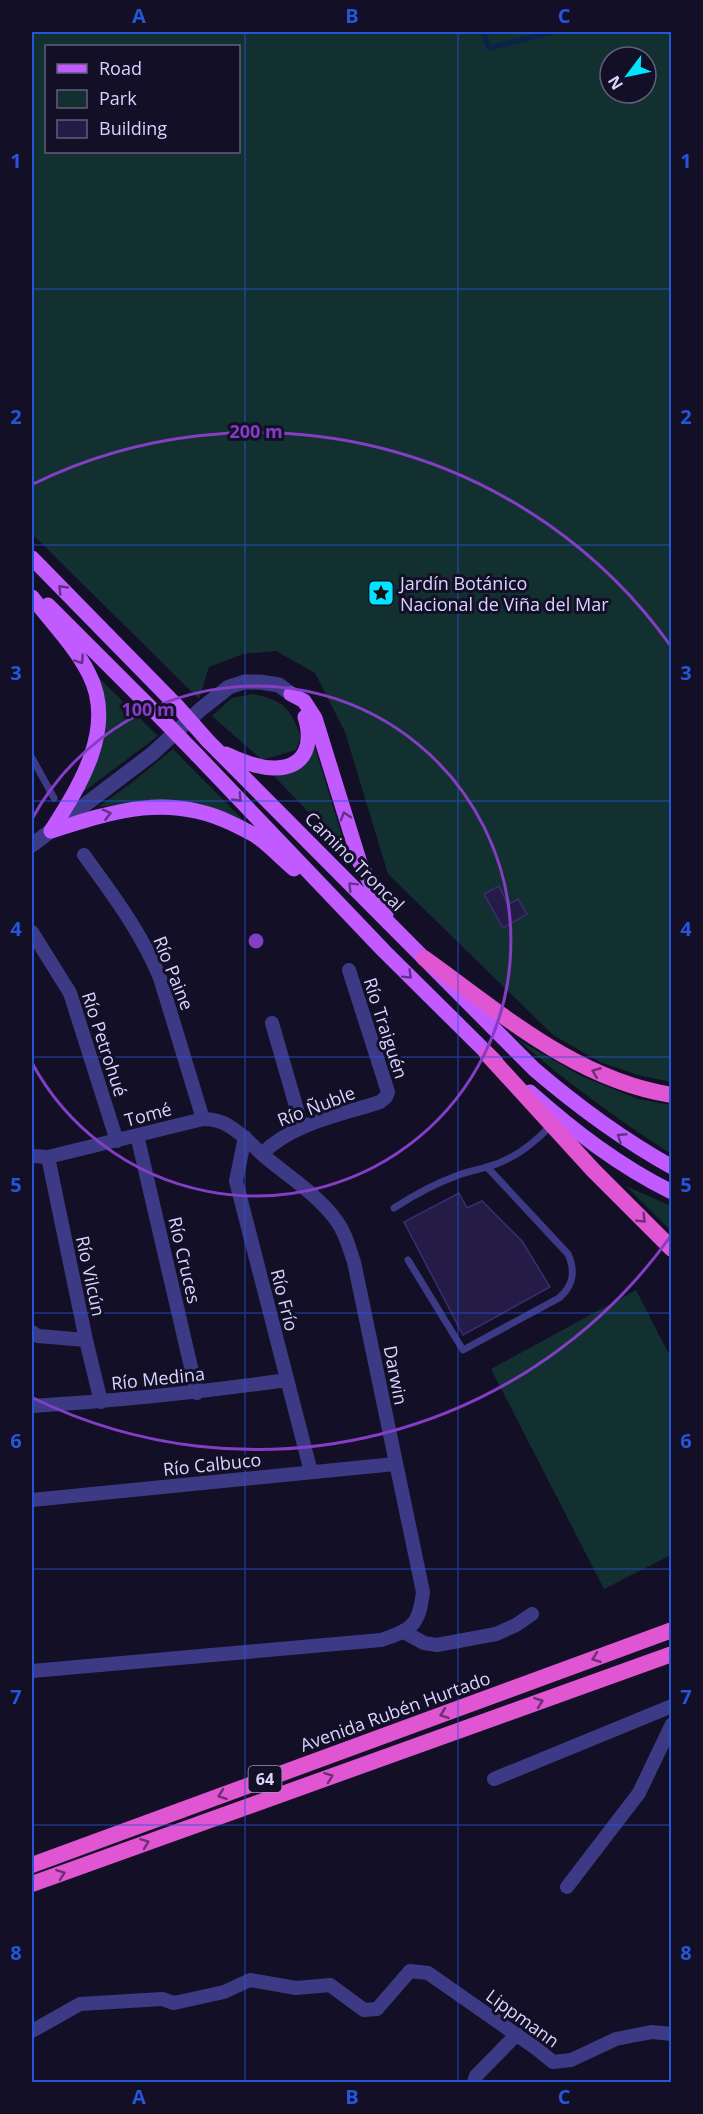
<svg xmlns="http://www.w3.org/2000/svg" width="703" height="2114" font-family="'Open Sans',sans-serif">
	<style>
		.green { fill: #12302f; fill-rule: evenodd }
		.lines { fill: none; stroke-linecap: round; stroke-linejoin: round }
		.stream { stroke: #0c2248; stroke-width: 5 }
		.building { fill: #241b47; stroke: #3b2d73; stroke-width: 1.5 }
		.service { stroke: #3d3a85; stroke-width: 7 }
		.minor { stroke: #3d3a85; stroke-width: 14 }
		.tertiary { stroke: #3d3a85; stroke-width: 15 }
		.primary { stroke: #c25bff; stroke-width: 15 }
		.trunk { stroke: #e055d1; stroke-width: 16 }
		.primary-bridge { stroke: #c25bff; stroke-width: 15 }
		.oneway { stroke: #623188 }
		.oneway2 { stroke: #6f2e73 }
		.grid { fill: none; stroke: #2655da; stroke-width: 1.5; stroke-opacity: 0.55 }
		.ring { fill: none; stroke: #843dc5; stroke-width: 3 }
		.labels { text-anchor: middle; dominant-baseline: central; stroke-width: 6; stroke-linejoin: round; paint-order: stroke }
		.shield { fill: #130f26; stroke: #9e99be; stroke-width: 1.5 }
		.shield-label { font-size: 16px; font-weight: bold; fill: #d9d4ff }
		.poi-label { font-size: 18px; fill: #d9d4ff; stroke: #130f26; text-anchor: start }
		.street-label { font-size: 18px; fill: #d9d4ff; stroke: #130f26 }
		.centre { fill: #843dc5; stroke: #130f26; stroke-width: 3 }
		.ring-label { font-size: 18px; text-anchor: middle; font-weight: bold; fill: #843dc5; stroke: #130f26; stroke-width: 6; stroke-linejoin: round; paint-order: stroke }
		.neatline { fill: none; stroke: #2655da; stroke-width: 2 }
		.grid-label { font-size: 20px; text-anchor: middle; font-weight: bold; fill: #2655da }
	</style>
	<rect width="100%" height="100%" fill="#130f26"/>
	<path class="green" d="M32,32H671V1082L638,1075L600,1062L553,1035L388,874L345,732L315,673L276,651L243,654L209,667L199,699L32,534V509L34,506L32,504ZM46,46H238V152H46ZM610,57H646V93H610Z
		M98,677L158,736L82,793L105,722Z
		M253,694C285,701 289,707 301,736L296,750L262,760L212,716L232,698Z
		M315,747L347,853L274,776C297,772 302,766 315,747Z
		M173,749L251,828L137,802L98,807L130,784Z
		M517,1039L581,1076L638,1099L671,1105V1154C617,1119 566,1082 517,1039Z
		M626,1186L671,1206V1231Z
		M636,1290L671,1358V1555L604,1589L491,1369Z"/>
	<g class="lines">
		<path class="stream" d="M483,32L489,48L552,32"/>
	</g>
	<path class="building" d="M499,886L508,905L518,899L527,914L503,928L484,894Z
		M459,1193L467,1208L482,1201L522,1241L550,1287L463,1335L404,1222Z"/>
	<g class="lines">
		<path class="service" d="M32,758L54,798
			M394,1208C414,1195 434,1184 456,1176C466,1172 477,1170 487,1167C513,1160 534,1144 552,1124
			M408,1260L463,1350L559,1298C573,1286 576,1272 568,1254L487,1167"/>
		<path class="minor" d="M84,855C112,894 142,933 160,978L203,1119
			M32,932L70,993L117,1141
			M272,1023L302,1127
			M137,1135L197,1393
			M245,1137L236,1181L311,1472
			M262,1154C292,1123 341,1115 380,1102L386,1097L388,1092L349,970
			M32,1156L48,1157L203,1119C213,1119 221,1121 229,1126C243,1134 253,1146 264,1156C288,1176 318,1195 336,1220C346,1233 349,1248 354,1262L423,1592C419,1625 412,1630 381,1640L32,1671
			M48,1157L86,1340L101,1402
			M32,1332L38,1336L86,1340
			M32,1406C117,1401 202,1392 287,1380
			M32,1500L395,1464
			M404,1632L424,1643L437,1645L496,1634L516,1625L532,1614
			M494,1779L672,1706
			M567,1887L639,1793L672,1724
			M32,2031L80,2004L162,1999L174,2003L224,1992L250,1980L296,1988L330,1985L364,2010L377,2009L410,1971L428,1973L537,2049L553,2062L571,2060L616,2039L636,2035L652,2032L672,2034
			M474,2082L476,2076L517,2034"/>
		<path class="tertiary" d="M32,845L152,754L201,709L229,687L244,682H260L279,685L291,694"/>
		<path class="primary" d="M32,558L177,706
			M32,597C51,622 75,646 89,674C117,728 79,787 51,831
			M48,605L163,720
			M291,694L304,701L315,718L360,863L386,914
			M208,741L534,1069C577,1106 622,1139 672,1167
			M226,754C241,761 260,769 276,768C307,767 313,742 305,717
			M197,755L384,951L496,1062
			M51,831C114,811 168,793 231,823C239,827 248,831 256,836C269,845 281,858 294,869
			M530,1092C574,1131 619,1166 672,1192"/>
		<path class="trunk" d="M424,958C501,1013 576,1080 672,1095
			M487,1054L593,1170L672,1249
			M32,1865L672,1630
			M32,1884L672,1654"/>
		<path class="primary-bridge" d="M177,706L208,741
			M163,720L197,755"/>
	</g>
	<defs><path id="oneway-chevron" d="M-2-3.5L2.5 0L-2 3.5" fill="none" stroke-width="1.6" stroke-linecap="round" stroke-linejoin="round" transform="scale(1.5)"/></defs>
	<g class="oneway">
		<use href="#oneway-chevron" transform="translate(62 589) rotate(-134)"/>
		<use href="#oneway-chevron" transform="translate(80 660) rotate(56)"/>
		<use href="#oneway-chevron" transform="translate(238 798) rotate(46)"/>
		<use href="#oneway-chevron" transform="translate(107 814) rotate(-14)"/>
		<use href="#oneway-chevron" transform="translate(345 816) rotate(-107)"/>
		<use href="#oneway-chevron" transform="translate(352 886) rotate(-135)"/>
		<use href="#oneway-chevron" transform="translate(408 975) rotate(45)"/>
		<use href="#oneway-chevron" transform="translate(621 1137) rotate(-147)"/>
	</g>
	<g class="oneway2">
		<use href="#oneway-chevron" transform="translate(596 1072) rotate(-158)"/>
		<use href="#oneway-chevron" transform="translate(642 1219) rotate(45)"/>
		<use href="#oneway-chevron" transform="translate(596 1658) rotate(160)"/>
		<use href="#oneway-chevron" transform="translate(539 1702) rotate(-20)"/>
		<use href="#oneway-chevron" transform="translate(444 1714) rotate(160)"/>
		<use href="#oneway-chevron" transform="translate(329 1777) rotate(-20)"/>
		<use href="#oneway-chevron" transform="translate(222 1795) rotate(160)"/>
		<use href="#oneway-chevron" transform="translate(145 1843) rotate(-20)"/>
		<use href="#oneway-chevron" transform="translate(61 1874) rotate(-20)"/>
	</g>
	<path class="grid" d="M245,32V2082M458,32V2082M32,289H672M32,545H672M32,801H672M32,1057H672M32,1313H672M32,1569H672M32,1825H672"/>
	<g class="ring">
		<path d="M32 819A255 255 0 1 1 32 1063"/>
		<path d="M670 1237A509 509 0 0 1 33 1398M33 484A509 509 0 0 1 670 645"/>
	</g>
	<defs>
		<symbol id="sight-square" viewBox="-11 -11 22 22"><rect x="-9" y="-9" width="18" height="18" rx="4" fill="#00e5ff" stroke="#130f26"/><path d="M0-6L1.8-2.2L6-1.7L2.9 1.2L3.7 5.4L0 3.3L-3.7 5.4L-2.9 1.2L-6-1.7L-1.8-2.2Z" fill="#111"/></symbol>
	</defs>
	<g fill-rule="evenodd">
		<use href="#sight-square" x="366" y="578" width="30" height="30"/>
	</g>
	<g class="labels">
		<rect class="shield" x="248.5" y="1766" width="33" height="26" rx="4.5"/>
		<g class="shield-label">
			<text x="265" y="1779">64</text>
		</g>
		<g class="poi-label">
			<text x="400" y="583">Jardín Botánico<tspan x="400" dy="21">Nacional de Viña del Mar</tspan></text>
		</g>
		<g class="street-label">
			<text transform="translate(355 861) rotate(45)">Camino Troncal</text>
			<text transform="translate(174 973) rotate(68)">Río Paine</text>
			<text transform="translate(386 1028) rotate(72)">Río Traiguén</text>
			<text transform="translate(105 1044) rotate(72)">Río Petrohué</text>
			<text transform="translate(316 1106) rotate(-21)">Río Ñuble</text>
			<text transform="translate(148 1114) rotate(-15)">Tomé</text>
			<text transform="translate(185 1260) rotate(77)">Río Cruces</text>
			<text transform="translate(91 1276) rotate(78)">Río Vilcún</text>
			<text transform="translate(285 1300) rotate(76)">Río Frío</text>
			<text transform="translate(396 1375) rotate(79)">Darwin</text>
			<text transform="translate(158 1378) rotate(-6)">Río Medina</text>
			<text transform="translate(212 1464) rotate(-6)">Río Calbuco</text>
			<text transform="translate(395 1711) rotate(-20)">Avenida Rubén Hurtado</text>
			<text transform="translate(523 2018) rotate(36)">Lippmann</text>
		</g>
	</g>
	<circle cx="256" cy="941" r="9" class="centre"/>
	<g class="ring-label">
		<text x="256" y="438">200 m</text>
		<text x="148" y="716">100 m</text>
	</g>
	<rect width="703" height="2114" fill="none" stroke="#130f26" stroke-width="66"/>
	<rect x="45" y="45" width="195" height="108" fill="#130f26" stroke="#625e7d" stroke-width="1.5"/>
	<rect x="57" y="64" width="30" height="9" fill="#c25bff" stroke="#625e7d" stroke-width="1.5"/>
	<text x="99" y="75" font-size="18" fill="#d9d4ff">Road</text>
	<rect x="57" y="90" width="30" height="18" fill="#12302f" stroke="#625e7d" stroke-width="1.5"/>
	<text x="99" y="105" font-size="18" fill="#d9d4ff">Park</text>
	<rect x="57" y="120" width="30" height="18" fill="#241b47" stroke="#625e7d" stroke-width="1.5"/>
	<text x="99" y="135" font-size="18" fill="#d9d4ff">Building</text>
	<g transform="translate(628 75) rotate(238)"><circle r="28" fill="#130f26" stroke="#625e7d" stroke-width="1.5"/>
	<path d="M0-4.5L10 22L0 15L-10 22Z" fill="#00e5ff"/>
	<text y="-9" font-size="16" font-weight="bold" text-anchor="middle" fill="#d9d4ff">N</text>
	</g>
	<rect x="33" y="33" width="637" height="2048" class="neatline"/>
	<g class="grid-label">
		<text x="139" y="23">A</text>
		<text x="352" y="23">B</text>
		<text x="564" y="23">C</text>
		<text x="16" y="168">1</text>
		<text x="686" y="168">1</text>
		<text x="16" y="424">2</text>
		<text x="686" y="424">2</text>
		<text x="16" y="680">3</text>
		<text x="686" y="680">3</text>
		<text x="16" y="936">4</text>
		<text x="686" y="936">4</text>
		<text x="16" y="1192">5</text>
		<text x="686" y="1192">5</text>
		<text x="16" y="1448">6</text>
		<text x="686" y="1448">6</text>
		<text x="16" y="1704">7</text>
		<text x="686" y="1704">7</text>
		<text x="16" y="1960">8</text>
		<text x="686" y="1960">8</text>
		<text x="139" y="2104">A</text>
		<text x="352" y="2104">B</text>
		<text x="564" y="2104">C</text>
	</g>
</svg>
